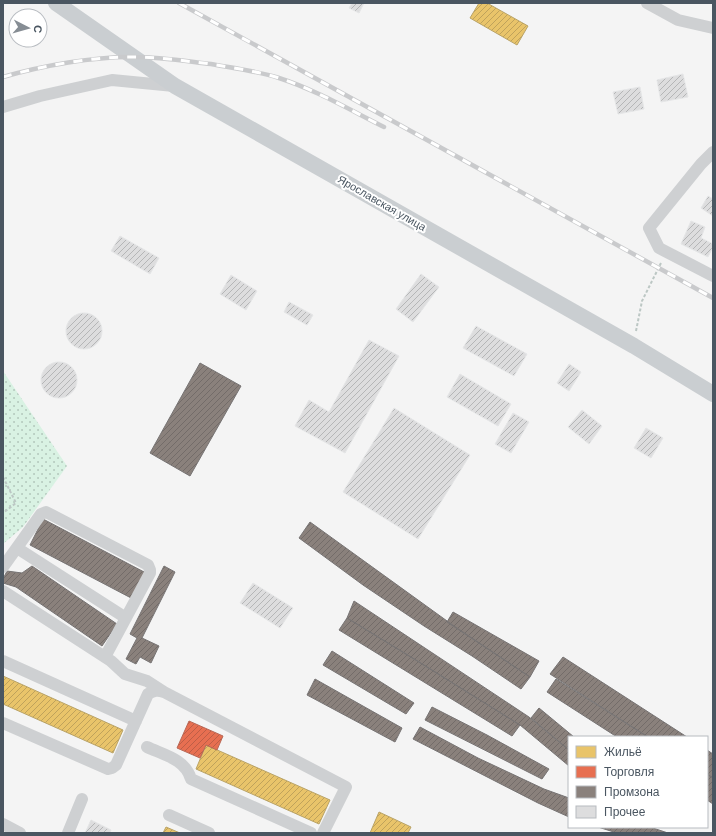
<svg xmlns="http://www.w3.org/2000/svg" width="716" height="836" font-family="'DM Sans',sans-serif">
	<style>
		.grass { fill: url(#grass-dots) }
		.homes { fill: url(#homes-hatch); stroke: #b9a367 }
		.shops { fill: url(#shops-hatch); stroke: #b86856 }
		.industry { fill: url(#industry-hatch); stroke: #777474 }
		.building { fill: url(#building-hatch); stroke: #e5e6e7 }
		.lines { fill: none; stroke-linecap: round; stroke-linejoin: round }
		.path { stroke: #bcc7c4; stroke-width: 2; stroke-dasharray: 3 2; stroke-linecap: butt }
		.minor { stroke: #ced0d2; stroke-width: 12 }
		.major { stroke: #caced1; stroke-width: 16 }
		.rail-casing { stroke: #c9cacc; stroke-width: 4.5 }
		.rail { stroke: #fff; stroke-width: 3; stroke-dasharray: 9; stroke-linecap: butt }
		.labels { text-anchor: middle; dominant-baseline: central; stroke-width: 4; stroke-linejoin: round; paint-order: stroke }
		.street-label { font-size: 11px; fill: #4a5661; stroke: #fff }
	</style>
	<defs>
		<pattern id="grass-dots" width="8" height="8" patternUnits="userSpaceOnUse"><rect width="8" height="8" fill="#d9f2e3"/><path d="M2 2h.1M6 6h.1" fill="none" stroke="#b2c7bb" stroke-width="1.8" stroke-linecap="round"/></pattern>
		<pattern id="homes-hatch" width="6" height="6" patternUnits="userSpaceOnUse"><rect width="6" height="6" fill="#e9c46a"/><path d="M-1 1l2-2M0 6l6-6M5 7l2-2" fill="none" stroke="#bfa25b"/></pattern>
		<pattern id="shops-hatch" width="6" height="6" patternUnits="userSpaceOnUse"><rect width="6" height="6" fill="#e76f51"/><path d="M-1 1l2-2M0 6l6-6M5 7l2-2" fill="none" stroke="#bd5e47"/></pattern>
		<pattern id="industry-hatch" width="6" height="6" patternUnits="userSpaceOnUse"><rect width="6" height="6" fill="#8a817c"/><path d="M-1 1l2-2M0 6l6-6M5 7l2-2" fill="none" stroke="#736c69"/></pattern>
		<pattern id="building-hatch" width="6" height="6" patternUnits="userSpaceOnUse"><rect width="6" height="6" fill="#ddddde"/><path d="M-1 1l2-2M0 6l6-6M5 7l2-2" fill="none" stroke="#b5b6b7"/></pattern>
	</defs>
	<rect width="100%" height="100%" fill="#f4f4f4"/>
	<path class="grass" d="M3,371L67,466L23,527L3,544Z"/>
	<path class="homes" d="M479,3H487L528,26L517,45L470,18Z
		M3,676L123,730L113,753L3,704Z
		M206,745L330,800L319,824L196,769Z
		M379,812L411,827L408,833H370Z
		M166,827L180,833H163Z"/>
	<path class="shops" d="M189,721L223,736L217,750L206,745L200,758L177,748Z"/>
	<path class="industry" d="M200,363L241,386L190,476L150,453Z
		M43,519L146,573L133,599L30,545Z
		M310,522L454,626L530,677L521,689L472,656L424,626L363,585L299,538Z
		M32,566L117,624L102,646L16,587L3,583V579L7,571L22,573Z
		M164,566L175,572L142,638L159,646L151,663L140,657L136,664L126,659L137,638L130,634Z
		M354,601L529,717L569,750V766L520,725L419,662L347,618Z
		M453,612L539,661L530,677L447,622Z
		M347,618L419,662L520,725L512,736L339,630Z
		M332,651L414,703L406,714L323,665Z
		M563,657L687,737H648L550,674Z
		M315,679L402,728L395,742L307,695Z
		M556,679L648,737H617L547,692Z
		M432,707L487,735L549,769L542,779L425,720Z
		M539,708L574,737H569V750L531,718Z
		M420,727L478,758L544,789L569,798V817L538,803L413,739Z
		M707,750L713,754V778L707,774Z
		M707,774L713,778V804L707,800Z
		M598,827H650L668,833H617Z"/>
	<path class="building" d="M352,3H364L359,13L349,8Z
		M683,74L688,97L661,102L657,80Z
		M640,87L644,109L618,114L613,92Z
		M708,196L713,199V216L701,208Z
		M691,221L705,227L701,238L713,244V247L708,257L681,244Z
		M120,236L159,258L150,274L111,251Z
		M421,274L439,287L413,322L396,309Z
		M231,275L257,291L246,310L220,294Z
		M289,302L313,315L307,325L284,312Z
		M66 331a18 18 0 1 1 36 0a18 18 0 1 1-36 0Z
		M476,326L527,354L514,376L463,348Z
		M369,340L399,356L345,453L295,426L309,400L329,412Z
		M41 380a18 18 0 1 1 36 0a18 18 0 1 1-36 0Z
		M569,364L581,372L569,391L557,383Z
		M460,374L511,404L498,426L447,397Z
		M394,408L470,455L418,539L343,492Z
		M582,410L602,426L589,444L568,427Z
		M513,413L529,422L511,453L495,444Z
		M646,428L663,438L651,458L634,448Z
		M253,583L293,608L280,628L240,603Z
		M91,820L111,830L110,833H85Z"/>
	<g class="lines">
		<path class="path" d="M636,331L642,301L661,263
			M3,477L16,503L3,513"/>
		<path class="minor" d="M647,3L678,20L713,28
			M3,107L40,96L112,80L174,86
			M713,152L701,164L649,228L659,248L713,276
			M17,548L126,618
			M3,567L41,514L46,512L148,565L150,570V573L105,657
			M3,591L111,661L125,674L147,681L164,692
			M3,661L136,721
			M3,723L108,769L112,768L116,765L148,694C154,690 158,690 164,692L346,787L323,833
			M147,747C164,755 185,759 191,779L311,833
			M169,815L209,833
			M3,824L20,833
			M68,833L82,799"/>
		<path class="major" d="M56,3L175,86L634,346L713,394"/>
		<defs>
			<path id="rail" d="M179,3L713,298
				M3,77C41,66 95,56 135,57C160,57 185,61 211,64C233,68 257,71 279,78C316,90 350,110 384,127"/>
		</defs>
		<use href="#rail" class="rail-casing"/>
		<use href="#rail" class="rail"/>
	</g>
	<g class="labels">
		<g class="street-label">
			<text transform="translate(382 203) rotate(30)">Ярославская улица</text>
		</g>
	</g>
	<rect width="716" height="836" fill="none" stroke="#4a5661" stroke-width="8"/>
	<rect x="568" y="736" width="140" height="92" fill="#ffffff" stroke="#b7bbc0"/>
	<rect x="576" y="746" width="20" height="12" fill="#e9c46a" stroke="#b7bbc0"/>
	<text x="604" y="756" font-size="12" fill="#4a5661">Жильё</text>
	<rect x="576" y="766" width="20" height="12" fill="#e76f51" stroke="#b7bbc0"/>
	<text x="604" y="776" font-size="12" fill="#4a5661">Торговля</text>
	<rect x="576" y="786" width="20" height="12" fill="#8a817c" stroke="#b7bbc0"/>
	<text x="604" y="796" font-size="12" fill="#4a5661">Промзона</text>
	<rect x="576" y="806" width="20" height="12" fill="#ddddde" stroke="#b7bbc0"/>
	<text x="604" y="816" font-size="12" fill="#4a5661">Прочее</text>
	<g transform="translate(28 28) rotate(96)"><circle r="19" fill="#ffffff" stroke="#b7bbc0"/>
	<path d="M0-3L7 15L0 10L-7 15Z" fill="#868d94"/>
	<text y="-6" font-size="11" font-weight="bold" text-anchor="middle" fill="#4a5661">С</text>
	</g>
</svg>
